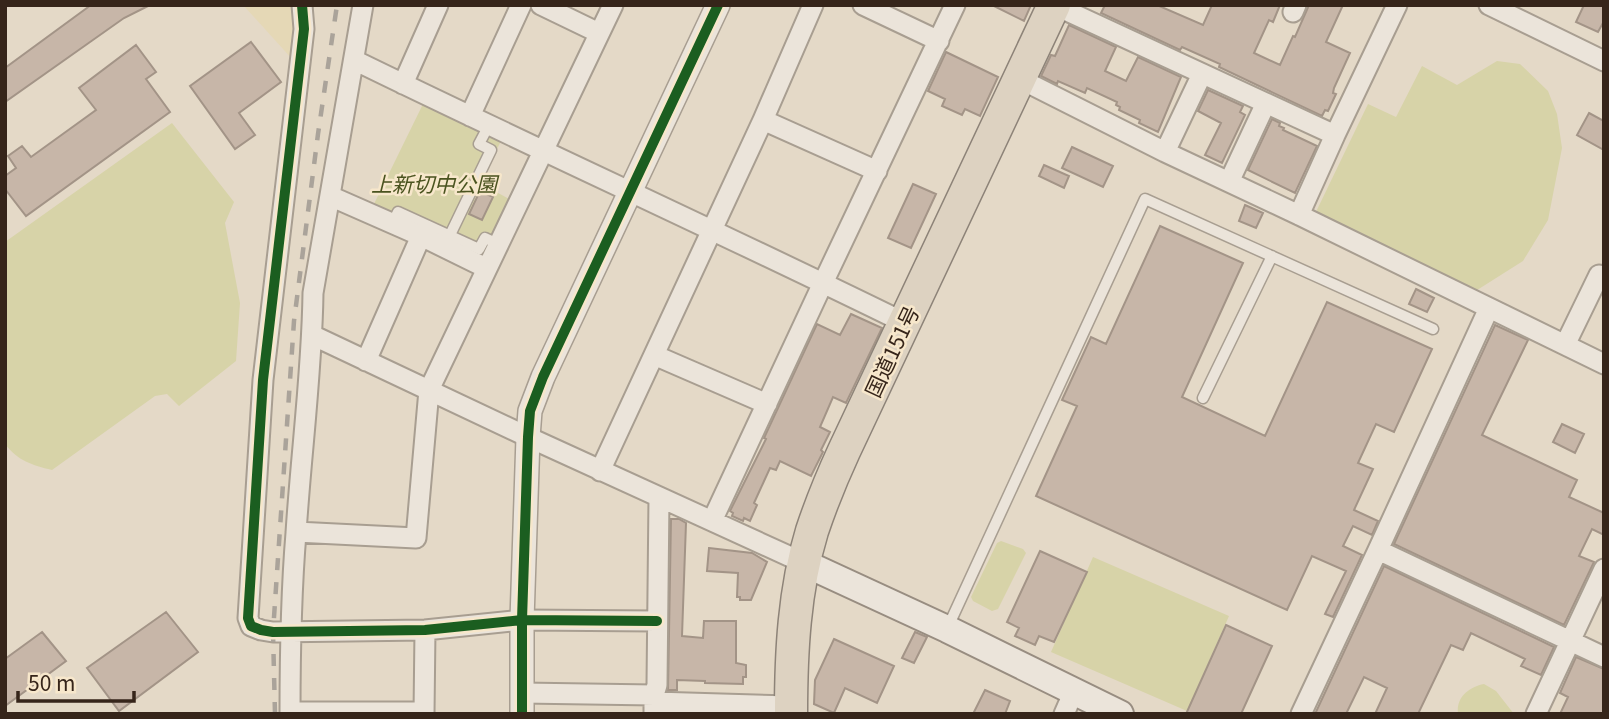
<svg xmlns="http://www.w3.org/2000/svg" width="1609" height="719" font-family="Georgia,'Noto Sans JP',serif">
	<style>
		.farmland { fill: #e5d8b6 }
		.green { fill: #d7d3a8 }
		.building { fill: #c7b6a8; stroke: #a39487; stroke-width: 2 }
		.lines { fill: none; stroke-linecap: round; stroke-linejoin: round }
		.service-casing { stroke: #a89e91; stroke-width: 13 }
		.minor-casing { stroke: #a89e91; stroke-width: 23 }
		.tertiary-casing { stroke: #a89e91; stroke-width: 26 }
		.secondary-casing { stroke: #988d81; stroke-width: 30 }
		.trunk-casing { stroke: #8d8378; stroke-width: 35 }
		.service { stroke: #ebe4da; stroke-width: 10 }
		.minor { stroke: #ebe4da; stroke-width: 19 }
		.tertiary { stroke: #ebe4da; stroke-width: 23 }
		.secondary { stroke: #ebe4da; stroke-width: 26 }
		.trunk { stroke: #ddd2c1; stroke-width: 32 }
		.rail { stroke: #aaa39a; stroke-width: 4.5; stroke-dasharray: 12 12; stroke-linecap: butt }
		.cycleway-casing { stroke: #f7e7cb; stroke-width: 15 }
		.cycleway { stroke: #1b5e20; stroke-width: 10 }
		.labels { text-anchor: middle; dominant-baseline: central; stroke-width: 5; stroke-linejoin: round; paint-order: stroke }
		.park-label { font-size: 21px; font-style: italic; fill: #4a531f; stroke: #f7e7cb }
		.street-label { font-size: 21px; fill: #36251a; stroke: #f7e7cb }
	</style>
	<rect width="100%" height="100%" fill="#e4d9c7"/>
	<path class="farmland" d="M243,5H295L297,16L293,60Z"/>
	<path class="green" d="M1497,61L1520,64L1548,91L1557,114L1562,148L1548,220L1523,261L1474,292L1314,216L1368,104L1396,117L1422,66L1457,85Z
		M423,104L501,141L480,183L511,200L482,258L372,208Z
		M172,123L234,202L225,223L240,303L236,361L179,406L167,394L155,396L52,470C32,465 18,461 5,444V242Z
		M1001,541L1023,549L1026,553L998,609L992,611L973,601L971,597L997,543Z
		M1093,557L1229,616L1187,711L1051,652Z
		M1484,684L1496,691L1514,714H1458C1456,697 1469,687 1484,684Z"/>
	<path class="building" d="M91,5H150L124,18L5,102V68Z
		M992,5H1031L1024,21Z
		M1105,5H1157L1203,25L1212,5H1280L1273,22L1269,20L1254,53L1280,65L1293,36L1295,37L1309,5H1343L1326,42L1350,53L1334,88L1333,93L1336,94L1328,111L1325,110L1322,116L1219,67L1220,64L1182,47L1180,50L1101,13Z
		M1584,5H1604V21L1598,32L1576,22Z
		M1069,25L1116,47L1105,71L1126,81L1138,57L1181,77L1158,132L1139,123L1140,120L1119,110L1120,107L1116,105L1117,102L1087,88L1085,93L1058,81L1057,84L1041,76L1051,55L1055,56Z
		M251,42L281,82L239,113L255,135L235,149L190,86Z
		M136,45L156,72L146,79L170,112L26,216L5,189V176L16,168L8,156L22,146L31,157L96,110L79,88Z
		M946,52L998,77L980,116L965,109L962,115L942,106L945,99L928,91Z
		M1208,90L1243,106L1240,112L1245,115L1222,163L1205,155L1221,123L1198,111Z
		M1589,113L1604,121V150L1577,135Z
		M1272,119L1280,123L1279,126L1284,128L1283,130L1317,146L1295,193L1248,170Z
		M1072,147L1113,166L1103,187L1062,168Z
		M1044,165L1069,176L1064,188L1039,176Z
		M913,184L936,194L911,248L888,238Z
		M480,191L493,197L482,220L469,214Z
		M1245,205L1263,213L1256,228L1239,221Z
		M1160,226L1243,263L1182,397L1265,436L1327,302L1432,349L1394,432L1376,424L1358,463L1373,469L1354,510L1378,521L1372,535L1353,526L1343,546L1362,555L1333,617L1325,614L1346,571L1312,556L1287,610L1036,496L1077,406L1062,400L1091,337L1106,344Z
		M1416,289L1434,298L1427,312L1409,304Z
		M851,314L882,328L846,403L833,397L820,427L830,432L821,450L823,452L811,476L780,461L776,470L770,468L754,503L757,505L750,521L744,518L743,521L732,516L733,513L730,511L766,439L764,438L817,324L840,335Z
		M1495,325L1528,340L1482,435L1577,480L1569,497L1604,513V535L1592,529L1579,556L1594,562L1564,625L1394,544Z
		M1562,424L1584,434L1575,453L1553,442Z
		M671,519H679L686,523L682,636L703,638L704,621H736V663L746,665V677H743V684L705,683V681L677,680V690H668Z
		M709,548L752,553L767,562L751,600H740V597H737L738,573L707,571Z
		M1040,551L1087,572L1054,642L1039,636L1035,645L1015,636L1019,628L1007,622Z
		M1384,566L1554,647L1541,675L1521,666L1525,659L1471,633L1463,650L1451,645L1418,714H1375L1387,688L1364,677L1346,714H1315Z
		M166,612L198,652L119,711L87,668Z
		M1226,625L1272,646L1241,714H1186Z
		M42,632L66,661L5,706V659Z
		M915,632L927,637L914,663L902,658Z
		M834,639L894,666L877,703L845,688L834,713L814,704L815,680Z
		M1576,657L1604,669V714H1560L1568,697L1560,693Z
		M985,690L1010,701L1005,714H973Z"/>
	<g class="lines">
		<defs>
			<path id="service" d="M392,224L398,212L479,249L485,238L498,244
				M450,235L491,150L479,144L489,125
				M1203,398L1272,256
				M947,629L1145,199L1433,329"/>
			<path id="minor" d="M302,5L304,29L263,380L248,618L251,626L261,630L273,632L425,630L522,620L657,621
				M541,5L599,33
				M863,5L939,41
				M1054,5L1335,135
				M1489,5L1604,61
				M1293,12L1296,5
				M354,60C536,149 722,233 905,323
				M1020,79L1165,152L1299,215L1604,364
				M403,84L438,5
				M470,116L521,5
				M763,120L877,171
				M1165,152L1202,74
				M1229,182L1266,103
				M330,196L421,236L486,268
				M1299,215L1335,135L1397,5
				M312,335L528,437L804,563
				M1565,345L1599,275
				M654,355L767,404
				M366,361L421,236
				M600,471L763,120L813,5
				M712,521L823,283L955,5
				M296,532L416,538L429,390L613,5
				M1378,550L1604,657
				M522,693L654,695
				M654,702L791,706
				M290,712H424
				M290,714C290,653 291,593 296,533C301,453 312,373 313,293L363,5
				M424,714L425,630
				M654,714V695L657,685L659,497
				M1064,714L1074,691
				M1301,714L1378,550L1489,308
				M1536,714L1604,569"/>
			<path id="tertiary" d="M522,714V620L528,437L530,411L543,377L718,5"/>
			<path id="secondary" d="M804,563L947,629L1120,714"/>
			<path id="trunk" d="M791,714C791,653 794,590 812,531C821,504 832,477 844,451L1054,5"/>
		</defs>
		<use href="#service" class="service-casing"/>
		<use href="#minor" class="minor-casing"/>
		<use href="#tertiary" class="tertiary-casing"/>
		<use href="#secondary" class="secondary-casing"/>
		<use href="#trunk" class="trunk-casing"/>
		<use href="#service" class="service"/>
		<use href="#minor" class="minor"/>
		<use href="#tertiary" class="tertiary"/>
		<use href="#secondary" class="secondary"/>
		<use href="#trunk" class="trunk"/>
		<path class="rail" d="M275,714L273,632L294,321L318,134L337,5"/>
		<defs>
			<path id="cycleway" d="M302,5L304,29L263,380L248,618L251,626L261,630L273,632L425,630L522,620L657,621
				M522,714V620L528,437L530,411L543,377L718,5"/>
		</defs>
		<use href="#cycleway" class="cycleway-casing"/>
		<use href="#cycleway" class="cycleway"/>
	</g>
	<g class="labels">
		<g class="park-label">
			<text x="434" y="183">上新切中公園</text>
		</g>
		<g class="street-label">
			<text transform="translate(891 351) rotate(-65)">国道151号</text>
		</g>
	</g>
	<rect width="1609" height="719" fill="none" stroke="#36251a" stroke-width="14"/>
	<path d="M18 691v10h116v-10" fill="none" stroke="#36251a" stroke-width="3.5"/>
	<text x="28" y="691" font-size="21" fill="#36251a" stroke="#f7e7cb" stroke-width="5" paint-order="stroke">50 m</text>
</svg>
